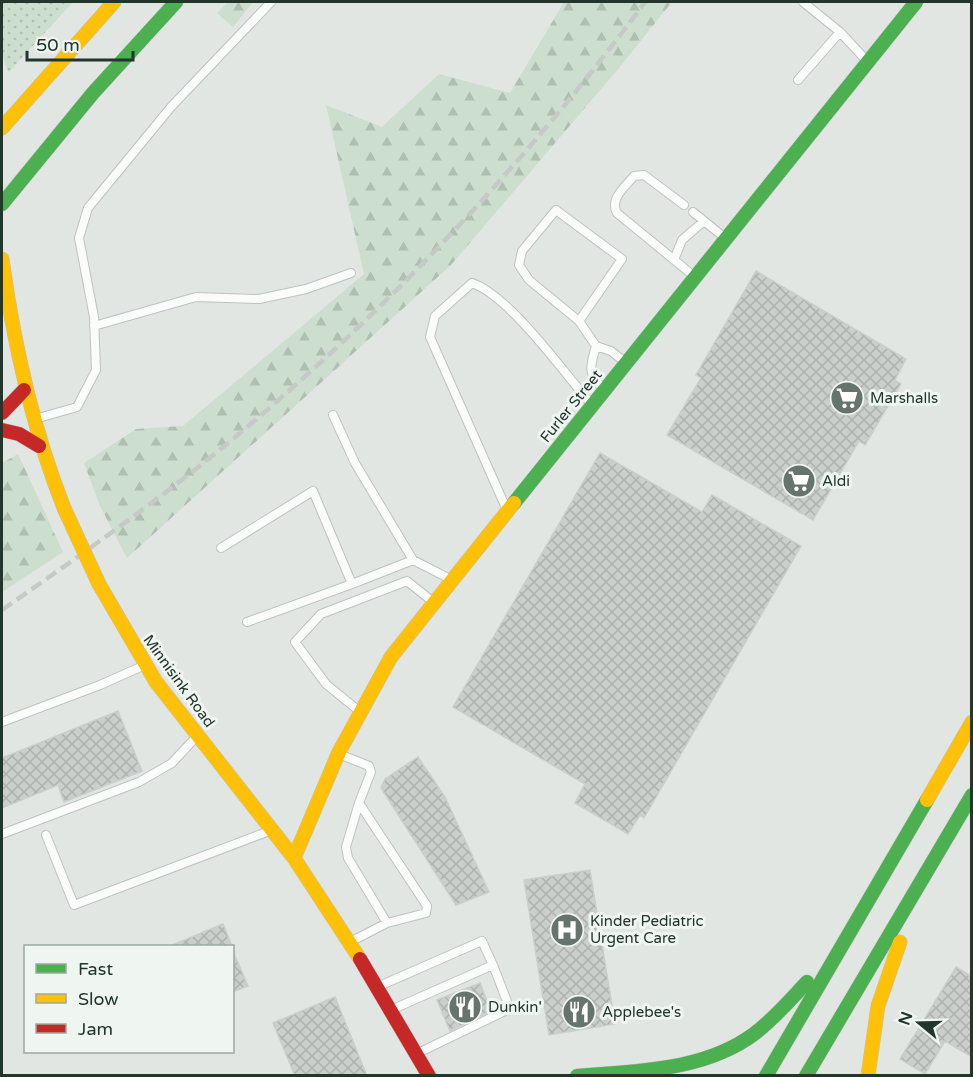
<svg xmlns="http://www.w3.org/2000/svg" width="973" height="1077" font-family="'Varela Round',sans-serif">
	<style>
		.grass { fill: url(#grass-dots) }
		.forest { fill: url(#forest-firs) }
		.building { fill: url(#building-cross-hatch); stroke: #cacfcc; stroke-width: 1.5 }
		.lines { fill: none; stroke-linecap: round; stroke-linejoin: round }
		.lane-casing { stroke: #bec3c0; stroke-width: 10 }
		.fast-casing { stroke: #bec3c0; stroke-width: 15 }
		.slow-casing { stroke: #bec3c0; stroke-width: 15 }
		.jam-casing { stroke: #bec3c0; stroke-width: 15 }
		.lane { stroke: #fafbfb; stroke-width: 8 }
		.fast { stroke: #4caf50; stroke-width: 14 }
		.slow { stroke: #ffc107; stroke-width: 14 }
		.jam { stroke: #c62828; stroke-width: 14 }
		.rail { stroke: #c6c9c7; stroke-width: 4.5; stroke-dasharray: 12 6; stroke-linecap: butt }
		.slow-bridge-casing { stroke: #bec3c0; stroke-width: 15; stroke-linecap: butt }
		.slow-bridge { stroke: #ffc107; stroke-width: 14 }
		.labels { text-anchor: middle; dominant-baseline: central; stroke-width: 6; stroke-linejoin: round; paint-order: stroke }
		.poi-label { font-size: 15px; fill: #22362c; stroke: #eff5f1; text-anchor: start }
		.street-label { font-size: 15px; fill: #22362c; stroke: #eff5f1 }
	</style>
	<defs>
		<pattern id="grass-dots" width="8" height="8" patternUnits="userSpaceOnUse" patternTransform="scale(1.5)"><rect width="8" height="8" fill="#ccdecd"/><path d="M2 2h.1M6 6h.1" fill="none" stroke="#afbfb0" stroke-width="1.8" stroke-linecap="round"/></pattern>
		<pattern id="forest-firs" width="22" height="20" patternUnits="userSpaceOnUse" patternTransform="scale(1.5)"><rect width="22" height="20" fill="#ccdecd"/><path d="M5 1l3.5 6h-7zM16 11l3.5 6h-7z" fill="#afbfb0"/></pattern>
		<pattern id="building-cross-hatch" width="8" height="8" patternUnits="userSpaceOnUse" patternTransform="scale(1.5)"><rect width="8" height="8" fill="#cacfcc"/><path d="M0 0l8 8M0 8l8-8" fill="none" stroke="#adb2af"/></pattern>
	</defs>
	<rect width="100%" height="100%" fill="#e1e6e3"/>
	<path class="grass" d="M2,2H73L8,73L2,52Z"/>
	<path class="forest" d="M228,2H253L233,27L217,13Z
		M564,2H672L619,68L451,265L127,558L100,506L84,463L136,429L183,426L364,274L326,105L382,127L439,74L510,93Z
		M18,454L63,552L2,592V463Z"/>
	<path class="building" d="M756,271L906,359L895,380L901,384L865,445L859,441L813,520L667,435L701,378L696,375Z
		M600,453L702,512L712,495L801,546L644,818L640,815L628,834L575,803L585,784L453,707Z
		M118,711L142,771L64,802L58,785L2,808V758Z
		M418,757L445,797L489,892L456,905L381,788L385,779Z
		M590,870L615,1024L549,1035L524,880Z
		M223,924L232,946H170Z
		M232,949L248,986L232,992Z
		M956,967L972,977V1057L945,1041L925,1074L900,1059Z
		M480,983L491,1011L450,1031L437,1000Z
		M335,997L367,1076H295L273,1023Z"/>
	<g class="lines">
		<defs>
			<path id="lane" d="M803,2L840,32
				M798,80L840,32L867,61
				M684,205L644,175L634,176C625,187 609,199 617,213L695,277
				M693,212L725,238
				M674,260L682,240L704,221
				M579,321L622,259L556,210L522,251L519,265L529,280L579,321L596,346
				M94,326L196,297L259,299L306,289L351,273
				M604,389C587,374 590,367 596,346L611,351L626,363
				M333,415L355,463L413,560L452,580
				M35,419L77,407L96,370L94,317L79,238L88,208L171,107L271,2
				M506,508L430,337L435,316L472,283C510,296 564,373 592,405
				M221,548L313,491L352,584L413,560
				M247,622L352,584
				M359,711L326,684L295,642L321,614L407,581L432,601
				M2,722L100,685L145,665
				M339,754L369,766L371,772L359,803L427,906L426,913L387,923L350,942
				M359,803L346,847L348,858L387,923
				M2,834L139,782L172,763L197,736
				M46,835L74,905L272,830
				M377,987L482,941L493,965
				M391,1010L493,965L508,1004L507,1010L416,1054"/>
			<path id="fast" d="M2,204L93,93L176,2
				M514,503L916,2
				M577,1076C637,1071 704,1071 754,1034C774,1019 790,1000 807,982
				M766,1076L927,800
				M806,1076L972,795"/>
			<path id="slow" d="M2,128L114,2
				M2,259C14,345 32,427 64,508
				M99,584L156,682L294,858L360,959
				M927,800L972,722
				M294,858L339,752L391,657L514,503
				M868,1076L878,1006L900,942"/>
			<path id="jam" d="M2,413L24,390
				M2,430L19,434L39,446
				M360,959L429,1076"/>
		</defs>
		<use href="#lane" class="lane-casing"/>
		<use href="#fast" class="fast-casing"/>
		<use href="#slow" class="slow-casing"/>
		<use href="#jam" class="jam-casing"/>
		<use href="#lane" class="lane"/>
		<use href="#fast" class="fast"/>
		<use href="#slow" class="slow"/>
		<use href="#jam" class="jam"/>
		<path class="rail" d="M2,610C85,552 168,494 246,428C395,302 529,159 645,2"/>
		<defs>
			<path id="slow-bridge" d="M64,508L99,584"/>
		</defs>
		<use href="#slow-bridge" class="slow-bridge-casing"/>
		<use href="#slow-bridge" class="slow-bridge"/>
	</g>
	<defs>
		<symbol id="supermarket-disc" viewBox="-11 -11 22 22"><circle r="9.5" fill="#65746c" stroke="#eff5f1"/><path d="M-6-5.5h2.5l.6 2H6L4.5 2H-2.5L-4.4-4H-6ZM-1.5 3.2a1.3 1.3 0 1 0 .1 0ZM3 3.2a1.3 1.3 0 1 0 .1 0Z" fill="#fff"/></symbol>
		<symbol id="hospital-disc" viewBox="-11 -11 22 22"><circle r="9.5" fill="#65746c" stroke="#eff5f1"/><path d="M-5-5h3v3.5h4V-5h3V5h-3V1.5h-4V5h-3Z" fill="#fff"/></symbol>
		<symbol id="restaurant-disc" viewBox="-11 -11 22 22"><circle r="9.5" fill="#65746c" stroke="#eff5f1"/><path d="M-5-6h1v4h1v-4h1v4h1v-4h1v5L-1.5 .5V6h-2V.5L-5-1ZM5-6V6H3V1.5H1.5Q1.5-4 5-6Z" fill="#fff"/></symbol>
	</defs>
	<g fill-rule="evenodd">
		<use href="#supermarket-disc" x="828" y="379" width="38" height="38"/>
		<use href="#supermarket-disc" x="780" y="462" width="38" height="38"/>
		<use href="#hospital-disc" x="548" y="911" width="38" height="38"/>
		<use href="#restaurant-disc" x="446" y="988" width="38" height="38"/>
		<use href="#restaurant-disc" x="560" y="993" width="38" height="38"/>
	</g>
	<g class="labels">
		<g class="poi-label">
			<text x="870" y="398">Marshalls</text>
			<text x="822" y="481">Aldi</text>
			<text x="590" y="921">Kinder Pediatric<tspan x="590" dy="17">Urgent Care</tspan></text>
			<text x="488" y="1007">Dunkin'</text>
			<text x="602" y="1012">Applebee's</text>
		</g>
		<g class="street-label">
			<text transform="translate(571 406) rotate(-51)">Furler Street</text>
			<text transform="translate(179 681) rotate(54)">Minnisink Road</text>
		</g>
	</g>
	<rect width="973" height="1077" fill="none" stroke="#22362c" stroke-width="6"/>
	<rect x="24" y="945" width="210" height="108" fill="#eff5f1" stroke="#9da9a2" stroke-width="1.5"/>
	<rect x="36" y="964" width="30" height="9" fill="#4caf50" stroke="#9da9a2" stroke-width="1.5"/>
	<text x="78" y="975" font-size="18" fill="#22362c">Fast</text>
	<rect x="36" y="994" width="30" height="9" fill="#ffc107" stroke="#9da9a2" stroke-width="1.5"/>
	<text x="78" y="1005" font-size="18" fill="#22362c">Slow</text>
	<rect x="36" y="1024" width="30" height="9" fill="#c62828" stroke="#9da9a2" stroke-width="1.5"/>
	<text x="78" y="1035" font-size="18" fill="#22362c">Jam</text>
	<g transform="translate(919 1023) rotate(289)" stroke="#eff5f1" stroke-width="4.5" paint-order="stroke">
	<path d="M0-4.5L10 22L0 15L-10 22Z" fill="#22362c"/>
	<text y="-9" font-size="16" font-weight="bold" text-anchor="middle" fill="#22362c">N</text>
	</g>
	<path d="M27 51v9h106v-9" fill="none" stroke="#22362c" stroke-width="3"/>
	<text x="36" y="51" font-size="18" fill="#22362c" stroke="#eff5f1" stroke-width="4.5" paint-order="stroke">50 m</text>
</svg>
